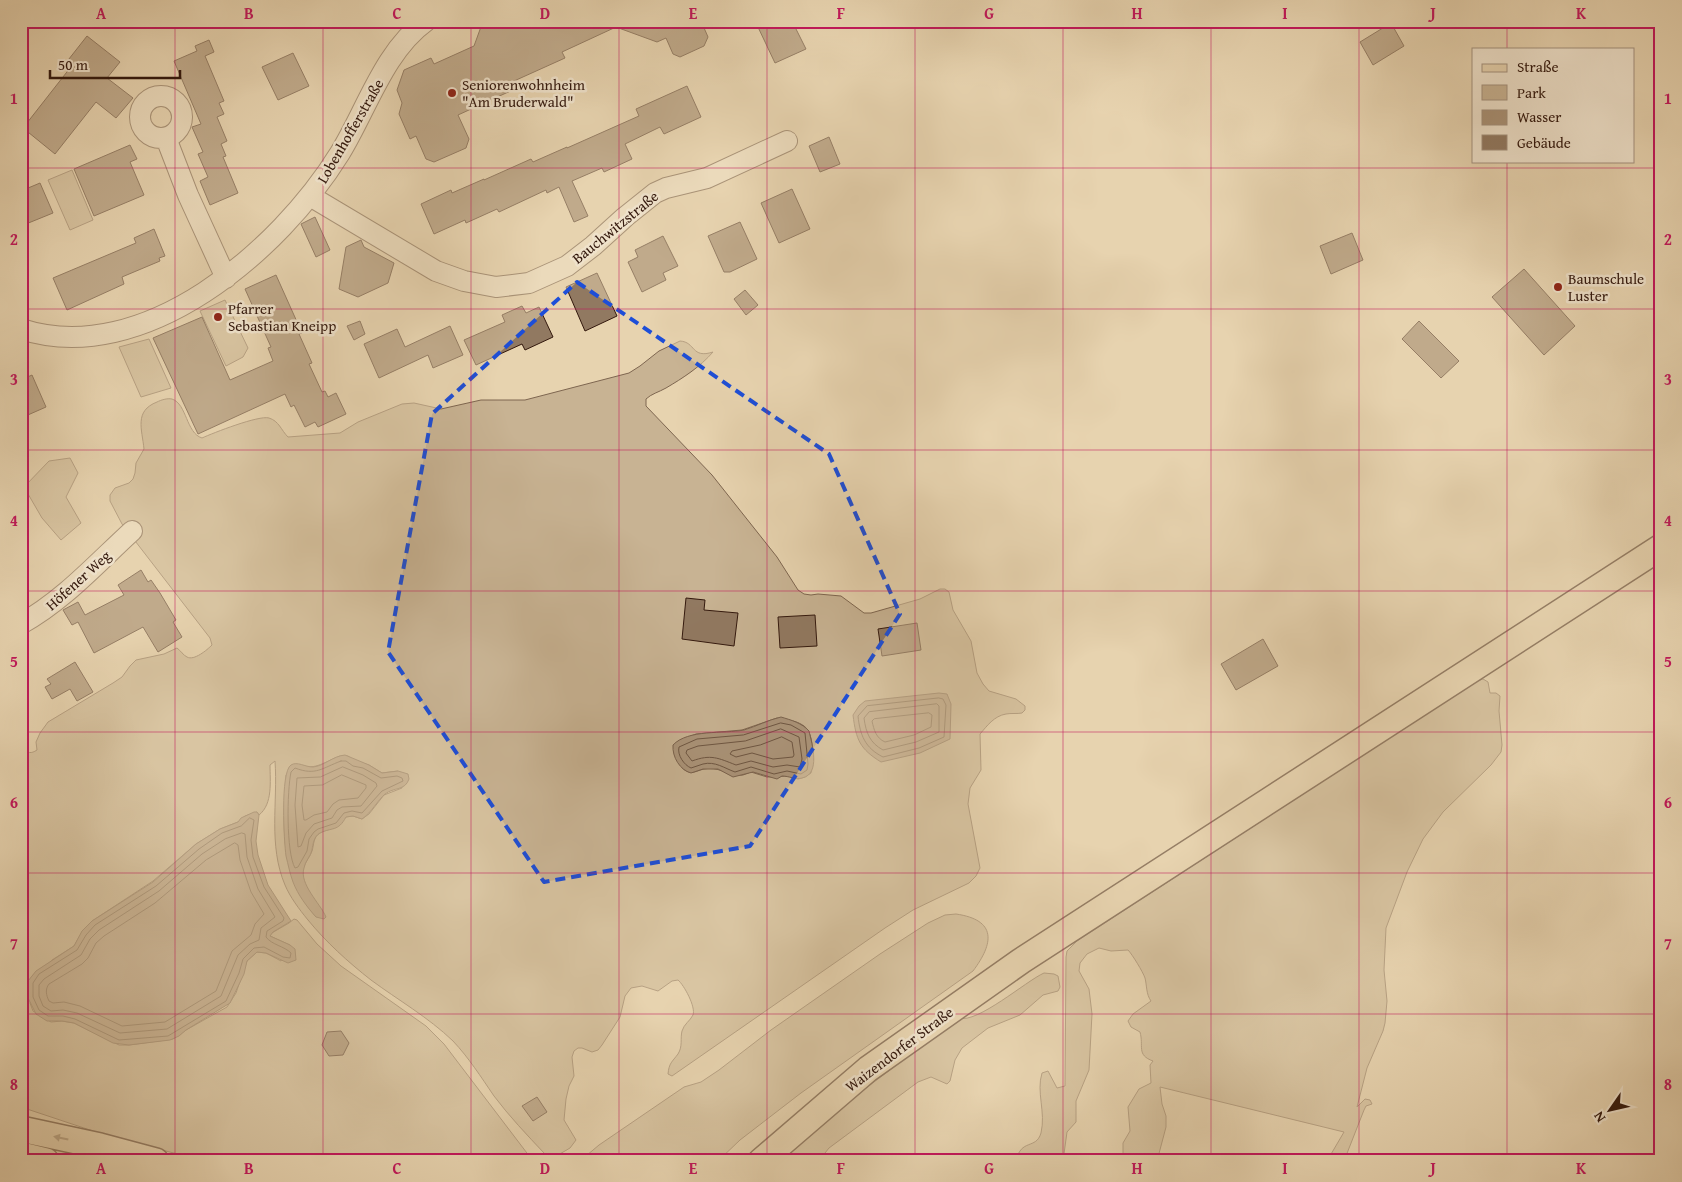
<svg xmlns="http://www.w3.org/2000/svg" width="1682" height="1182" font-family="'Gentium Book Plus',serif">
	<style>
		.green { fill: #c8b393; stroke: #7e6650; fill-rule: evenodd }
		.water { fill: #aa9378; stroke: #7a624d }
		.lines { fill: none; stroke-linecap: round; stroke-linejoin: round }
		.shore { stroke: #6e5642; stroke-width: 1 }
		.building { fill: #917961; stroke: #33180d }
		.minor-casing { stroke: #604736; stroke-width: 22 }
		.major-casing { stroke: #33180d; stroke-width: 28 }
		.minor { stroke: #efe2cb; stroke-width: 20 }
		.major { stroke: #e7d3af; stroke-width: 25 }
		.oneway { fill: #8d765e }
		.marked { fill: none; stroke: #1d4ed8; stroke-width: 4; stroke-dasharray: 10 6; stroke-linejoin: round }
		.grid { fill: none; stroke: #c2185b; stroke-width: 1; stroke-opacity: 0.55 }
		.poi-dot { fill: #8f2418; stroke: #efe2cb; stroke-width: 2 }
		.labels { text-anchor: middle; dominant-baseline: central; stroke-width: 5; stroke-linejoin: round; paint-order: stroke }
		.poi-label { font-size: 15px; fill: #33180d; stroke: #efe2cb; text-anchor: start }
		.street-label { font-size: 15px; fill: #33180d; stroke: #efe2cb }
		.neatline { fill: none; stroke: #c2185b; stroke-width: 2 }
		.grid-label { font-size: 16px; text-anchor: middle; font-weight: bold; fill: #c2185b }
	</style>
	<rect width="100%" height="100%" fill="#e7d3af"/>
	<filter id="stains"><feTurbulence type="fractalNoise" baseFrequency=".004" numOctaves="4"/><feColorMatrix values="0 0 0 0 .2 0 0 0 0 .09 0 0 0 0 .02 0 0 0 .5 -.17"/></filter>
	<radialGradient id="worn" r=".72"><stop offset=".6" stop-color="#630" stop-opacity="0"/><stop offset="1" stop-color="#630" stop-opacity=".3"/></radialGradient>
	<path class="green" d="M72,170L93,220L70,230L48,180Z
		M225,300L248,348L243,357L226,366L200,311Z
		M149,339L171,388L141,397L119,347Z
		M680,341C696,342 691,359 713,352C700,367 683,378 666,388C659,392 651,394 646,399V406L712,475L777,557L798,590L804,594L811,595L818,594L841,596L864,613H871L920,599L940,589H945L949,592L953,610L971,641L977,673L983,684L989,691L1016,699L1025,706V710L1022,713C1017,714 1011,713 1006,714C994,716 987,726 980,734L981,770L970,788L968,804L980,868L976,876L969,883L913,910L885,928L672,1076L668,1074C669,1063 672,1062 678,1054C683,1046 680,1039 682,1031C684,1024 690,1021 693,1015C696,1007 684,985 678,980L672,981L658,991L642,986L631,988L625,996L620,1017L602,1045L598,1050L592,1052L582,1048H578L574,1051L572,1057L574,1076L569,1086L566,1099L564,1120L576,1140L570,1148L553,1158H548L544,1153C527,1135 509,1116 494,1096C481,1077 469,1058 453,1041C428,1017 398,1000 371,980C348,962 326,942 308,920C299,909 290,897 285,885C268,845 278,802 275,761L270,765C270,781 273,804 259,815L257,812L245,816L238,822L220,829L196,844L153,881L92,921L82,932L74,946L52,960L30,1003L33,1011L51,1022L62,1021L74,1023L119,1045H129L173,1039L186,1030L227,1007L236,993L247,961L257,952L266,953L281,961L290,945L270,936V934L289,923L294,919L297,920L317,944L341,966L426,1026L444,1044L533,1161H205L111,1137L21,1107V749C28,753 31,754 37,750L36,742L40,733L48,722L113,683L122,677L130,666L136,660L164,654L177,648C181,651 183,655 187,657C194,661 207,650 212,645L210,638L122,524L110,501V495L115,488L129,483L133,479L135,473L136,463L144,449C142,429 134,411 157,402C161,400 167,398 172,399C187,404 186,433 202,438C213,433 259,415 269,418C279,421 281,430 288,437L340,433L358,422L402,404L414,403L441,409L481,400H525L629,373L640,366L659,351ZM777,718C786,720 796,720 804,726C815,734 813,761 811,773L805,777L798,779L788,776L767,777L751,772C747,773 743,776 740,775C728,775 717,766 704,769C695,771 691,776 682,768L678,741L696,734L742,730ZM340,756H348L355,761L369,765L382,773L398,771L402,788L384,795L369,814L362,819L353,816L345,817C338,831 331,827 320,833C313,837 314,845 312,851C310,857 305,862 303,869C300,883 315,901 323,911L316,917C279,873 283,829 286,775L300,765C315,771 326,761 340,756Z
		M70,458L78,473L66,497L81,523L61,540L42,518L24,487L49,461Z
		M1483,679L1488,682L1490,693H1496L1500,696L1499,711L1502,745L1501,752L1491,765L1443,812L1423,839L1407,872L1386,928L1384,970L1387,1001L1385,1023L1383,1031L1367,1068L1357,1107L1365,1099L1370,1100L1372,1104L1366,1106L1364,1110L1344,1161H1327L1344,1132L1160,1087L1162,1104L1166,1116V1127L1157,1161H1123V1143L1130,1131L1128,1107L1139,1089L1151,1083L1150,1065L1153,1061C1136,1055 1144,1046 1140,1032L1131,1027L1128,1021L1133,1014L1151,1001C1146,994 1147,986 1145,978C1143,972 1132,954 1128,950L1111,951L1099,948L1087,954L1080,963L1079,971L1089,989L1092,1014L1089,1070L1076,1101V1122L1067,1132L1063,1161H1016C1021,1138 1036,1150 1041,1133C1046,1112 1036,1092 1042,1073L1048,1071L1057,1088L1065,1086L1066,957L1067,951L1077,941L1443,703L1477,681Z
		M956,914C997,920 994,943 973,971L801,1093L740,1140L718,1161H580L599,1145L684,1087L701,1082L719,1070L771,1030L880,954L928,923L945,915Z
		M1044,973L1054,974L1058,976L1060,987L1058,991L1043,995L1020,1015L988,1028L962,1048L955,1060L950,1081L947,1084L931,1077L918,1082L829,1148L825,1153L824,1161H778L866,1088L959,1018C977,1024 1026,981 1044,973Z"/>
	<path class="water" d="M939,693L947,694L951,704L950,739L920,753L881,762C860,749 856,740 853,715L859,706L865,701Z
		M781,717C791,720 802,723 809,731C812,744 821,774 802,778C796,780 789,776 782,776L777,779L753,772L733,777L718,769H703L691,773C680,770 672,757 673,745C688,729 724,734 744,730C757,726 768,720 781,717Z
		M345,755L369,765L382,773L398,771L408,774L409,779C405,791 394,787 385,794C377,801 372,812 362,819L353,816L346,817C338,832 332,827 320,833C314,836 313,844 312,850C311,856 305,861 304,868C299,884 320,903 326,917L324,919L316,917C307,907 298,895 293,882C290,874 288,864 286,856C284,842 280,772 291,765C297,761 305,767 313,767C324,766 333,756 345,755Z
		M254,812H257L259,815L256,841L258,855L268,885L291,921L273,932L270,936L290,945L295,949L296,960L288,963L266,953L257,952L247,961L244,974L230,1003L186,1030L179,1036L170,1040L129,1045L113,1043L74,1023L62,1021H47L36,1014L28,998V981L36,971L74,946L82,931L92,921L153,882L196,844L220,829L238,822L241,818Z"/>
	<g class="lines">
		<path class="shore" d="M939,698L943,699L946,705L944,737L919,748L883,757C865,748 860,735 858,716L867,706Z
			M937,704L939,706V732L916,742L883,750C870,743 866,733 864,718L869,712Z
			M929,713L932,715L931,727L914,735L885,742C876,738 874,730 872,721L874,719Z
			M781,723L791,725L805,733L808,764L807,770L801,774L787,771L774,774L751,767L735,772C724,768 715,761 703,764C699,765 695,767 691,768C684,765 677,755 679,747L697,739L743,735Z
			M781,729L799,737L802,759L800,767L787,765L773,767L751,761L736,765C718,758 711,754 692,761L686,753L687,750L698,746L745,741Z
			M782,737L792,742L794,755L793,757L773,759L752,753L736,757L730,754L732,751L760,745Z
			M341,761H346L353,766L363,768L381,778L397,776L402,778L403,781L382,791L362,813L352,811L344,813L336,823L318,829L314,832L309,839L307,851L298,867L295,868C286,852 287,791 291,772L295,768C316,776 322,768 341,761Z
			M343,767L363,775L376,783L377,786L361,806L342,807L337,810L332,818L314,824L306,833L301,846L298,847L295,805L297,778L320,777Z
			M342,775L366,785V788L358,798L339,800L333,804L327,812L314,815L306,820H304L302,805L304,786L322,785Z
			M250,818L254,820L251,840L253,857L264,887L284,918L283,921L267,931L266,937C272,945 284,946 291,953L290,958L283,957L264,947L254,948L243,959L239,973L226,1001L168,1036L119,1040L75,1019L63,1016H48L39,1010L33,997V983L39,974L77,950L86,935L95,925L156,886L199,849L222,833L241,826Z
			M242,833L245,834L247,857L258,889L275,917L261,928L259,940L250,944L238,955L221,996L167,1029L120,1033L77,1013L63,1010L51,1011L43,1006L39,996V985L44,979L81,955L90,939L99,930L159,891L202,854L225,839Z
			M235,843L238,845L240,860L251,892L264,914L255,924L251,935L232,951L216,991L165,1022L122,1026L80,1006L64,1002L53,1003L49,1001C46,995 45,989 49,984L82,964L88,958L96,943L104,936L155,903L206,860Z"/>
	</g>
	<path class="building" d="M489,21H701L708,37L704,46L680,57L673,54L666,38L657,42L616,27L562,52L565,58L514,81L517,88L458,115L469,139L466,148L434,162L426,159L416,136L410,139L399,114L402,103L397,90L404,70L431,58L434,64L474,46L482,24Z
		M764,21H792L806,49L775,63L757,25Z
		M1391,23L1404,46L1373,65L1360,42Z
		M87,36L120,62L107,78L133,98L116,118L96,102L55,154L23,128L70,68L65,64Z
		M209,40L214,52L205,56L224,101L219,103L224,114L217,117L227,141L221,144L226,156L223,157L238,193L210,205L200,181L208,177L198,154L203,152L192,127L201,124L174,61L197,51L195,46Z
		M293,53L309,86L278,100L262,67Z
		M687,86L701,117L664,134L660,127L625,144L632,159L604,172L602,168L572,181L588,216L574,222L559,187L547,193L546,190L499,212L497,209L466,223L465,220L434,234L421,204L451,190L452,193L484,179V180L531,159L533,162L567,147V148L639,116L636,109Z
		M829,137L840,164L820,172L809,146Z
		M130,145L137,159L130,162L144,195L94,216L74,169Z
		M40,183L53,213L21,226V191Z
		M792,189L810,229L779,243L761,203Z
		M315,217L330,250L316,257L301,224Z
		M740,222L757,259L730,272H724L708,236Z
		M154,229L165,256L159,258L160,261L122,277L124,284L67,310L53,278L136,243L134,238Z
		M1352,233L1363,260L1331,274L1320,246Z
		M663,236L678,266L663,273L666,280L642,292L628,262L638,257L635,250Z
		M361,240L364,247L394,263L388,283L358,297L339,289L346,247Z
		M1524,269L1575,326L1544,355L1492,297Z
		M597,273L617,316L585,331L566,287Z
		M276,275L302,333L299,334L312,363L309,364L322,392L325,391L328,397L336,393L346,414L318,427L315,422L305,427L294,405L291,407L285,394L198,434L153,338L202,317L230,380L273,361L268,348L271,347L245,289Z
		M745,290L758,305L746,315L734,299Z
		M522,306L526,313L539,307L553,337L525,350L522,344L476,365L464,340L505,322L502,315Z
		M360,321L365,334L354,340L347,326Z
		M1419,321L1459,361L1441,378L1402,339Z
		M450,326L463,355L433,368L428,355L379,378L364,344L397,329L405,347Z
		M32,375L46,407L21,418V380Z
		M141,570L148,582L151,580L160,593L176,620L173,622L182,637L158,652L143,627L94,653L78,622L72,625L63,610L78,602L85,615L124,595L118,585Z
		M686,598L705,600L704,610L738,613L734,646L682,639Z
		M815,615L817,646L780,648L778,617Z
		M917,623L921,650L882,656L878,629Z
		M1263,639L1278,666L1236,690L1221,664Z
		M75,662L93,692L77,701L70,689L52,699L45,687L51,684L47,679Z
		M341,1031L349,1043L343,1055L329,1056L322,1045L327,1032Z
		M537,1097L547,1112L533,1121L522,1106Z"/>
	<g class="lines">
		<defs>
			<path id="minor" d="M140 117a21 21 0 1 1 42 0a21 21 0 1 1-42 0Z
				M166,138L188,195L226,278
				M310,196L436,271L464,281L496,287L529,283L567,266L593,246L625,217L655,193L666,188L707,178L787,141
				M21,329C144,369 280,250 340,153C366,111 384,51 426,21
				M21,624C64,600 96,564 132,531"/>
			<path id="major" d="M21,1129L100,1146L156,1161
				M21,1155L46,1161
				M761,1161L868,1069L1021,961L1661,547"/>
		</defs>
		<use href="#minor" class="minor-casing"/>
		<use href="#major" class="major-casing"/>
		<use href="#minor" class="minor"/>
		<use href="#major" class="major"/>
	</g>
	<defs><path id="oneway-solid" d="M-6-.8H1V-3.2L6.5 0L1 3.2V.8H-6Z" transform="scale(1.25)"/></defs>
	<use class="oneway" href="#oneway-solid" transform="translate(61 1138) rotate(-168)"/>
	<path d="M0 0H1682V1182H0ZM577,282L829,454L900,614L750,846L544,882L388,652L432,414Z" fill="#e7d3af" fill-opacity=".55" fill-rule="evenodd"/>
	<path class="marked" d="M577,282L829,454L900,614L750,846L544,882L388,652L432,414Z"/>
	<path class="grid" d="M175,21V1161M323,21V1161M471,21V1161M619,21V1161M767,21V1161M915,21V1161M1063,21V1161M1211,21V1161M1359,21V1161M1507,21V49M1507,161V1161M21,168H1661M21,309H1661M21,450H1661M21,591H1661M21,732H1661M21,873H1661M21,1014H1661"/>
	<g class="poi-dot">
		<circle cx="452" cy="93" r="5"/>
		<circle cx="1558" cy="287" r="5"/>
		<circle cx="218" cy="317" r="5"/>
	</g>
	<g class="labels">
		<g class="poi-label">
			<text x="462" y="84">Seniorenwohnheim<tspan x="462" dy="17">"Am Bruderwald"</tspan></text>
			<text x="1568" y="278">Baumschule<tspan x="1568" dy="17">Luster</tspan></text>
			<text x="228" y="308">Pfarrer<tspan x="228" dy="17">Sebastian Kneipp</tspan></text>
		</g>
		<g class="street-label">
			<text transform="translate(350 131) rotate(-60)">Lobenhofferstraße</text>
			<text transform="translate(615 227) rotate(-39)">Bauchwitzstraße</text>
			<text transform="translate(78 580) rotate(-42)">Höfener Weg</text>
			<text transform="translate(899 1049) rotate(-37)">Waizendorfer Straße</text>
		</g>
	</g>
	<rect width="1682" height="1182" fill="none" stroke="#e7d3af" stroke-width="55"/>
	<rect x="1472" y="48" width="162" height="115" fill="#efe2cb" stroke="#a4917f"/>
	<rect x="1482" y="64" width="25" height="8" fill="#e7d3af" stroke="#a4917f"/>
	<text x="1517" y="72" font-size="15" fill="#33180d">Straße</text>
	<rect x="1482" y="85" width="25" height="15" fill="#c8b393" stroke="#a4917f"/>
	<text x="1517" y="98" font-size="15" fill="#33180d">Park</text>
	<rect x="1482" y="110" width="25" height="15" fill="#aa9378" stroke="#a4917f"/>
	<text x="1517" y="122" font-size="15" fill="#33180d">Wasser</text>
	<rect x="1482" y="135" width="25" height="15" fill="#917961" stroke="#a4917f"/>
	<text x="1517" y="148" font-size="15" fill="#33180d">Gebäude</text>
	<g transform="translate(1610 1110) rotate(236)" stroke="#efe2cb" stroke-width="4" paint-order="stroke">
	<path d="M0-4L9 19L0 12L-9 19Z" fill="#33180d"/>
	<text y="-8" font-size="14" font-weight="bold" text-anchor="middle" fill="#33180d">N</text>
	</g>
	<path d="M50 70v8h130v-8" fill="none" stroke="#33180d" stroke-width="2.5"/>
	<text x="58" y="70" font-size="15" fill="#33180d" stroke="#efe2cb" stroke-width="4" paint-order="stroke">50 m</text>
	<rect x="28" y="28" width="1626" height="1126" class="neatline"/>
	<g class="grid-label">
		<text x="101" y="19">A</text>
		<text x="249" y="19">B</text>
		<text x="397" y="19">C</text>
		<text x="545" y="19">D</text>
		<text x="693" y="19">E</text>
		<text x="841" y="19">F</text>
		<text x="989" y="19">G</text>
		<text x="1137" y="19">H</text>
		<text x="1285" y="19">I</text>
		<text x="1433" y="19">J</text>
		<text x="1581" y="19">K</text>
		<text x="14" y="104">1</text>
		<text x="1668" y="104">1</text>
		<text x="14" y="245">2</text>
		<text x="1668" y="245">2</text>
		<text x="14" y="385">3</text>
		<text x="1668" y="385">3</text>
		<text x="14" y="526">4</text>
		<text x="1668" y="526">4</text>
		<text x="14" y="667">5</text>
		<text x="1668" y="667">5</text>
		<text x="14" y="808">6</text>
		<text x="1668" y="808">6</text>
		<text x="14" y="949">7</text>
		<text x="1668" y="949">7</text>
		<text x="14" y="1090">8</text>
		<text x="1668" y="1090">8</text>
		<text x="101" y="1174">A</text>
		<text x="249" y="1174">B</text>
		<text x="397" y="1174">C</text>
		<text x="545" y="1174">D</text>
		<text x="693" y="1174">E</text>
		<text x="841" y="1174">F</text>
		<text x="989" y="1174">G</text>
		<text x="1137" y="1174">H</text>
		<text x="1285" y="1174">I</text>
		<text x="1433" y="1174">J</text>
		<text x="1581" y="1174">K</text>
	</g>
	<rect width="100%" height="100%" filter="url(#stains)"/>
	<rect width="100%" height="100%" fill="url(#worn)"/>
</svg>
